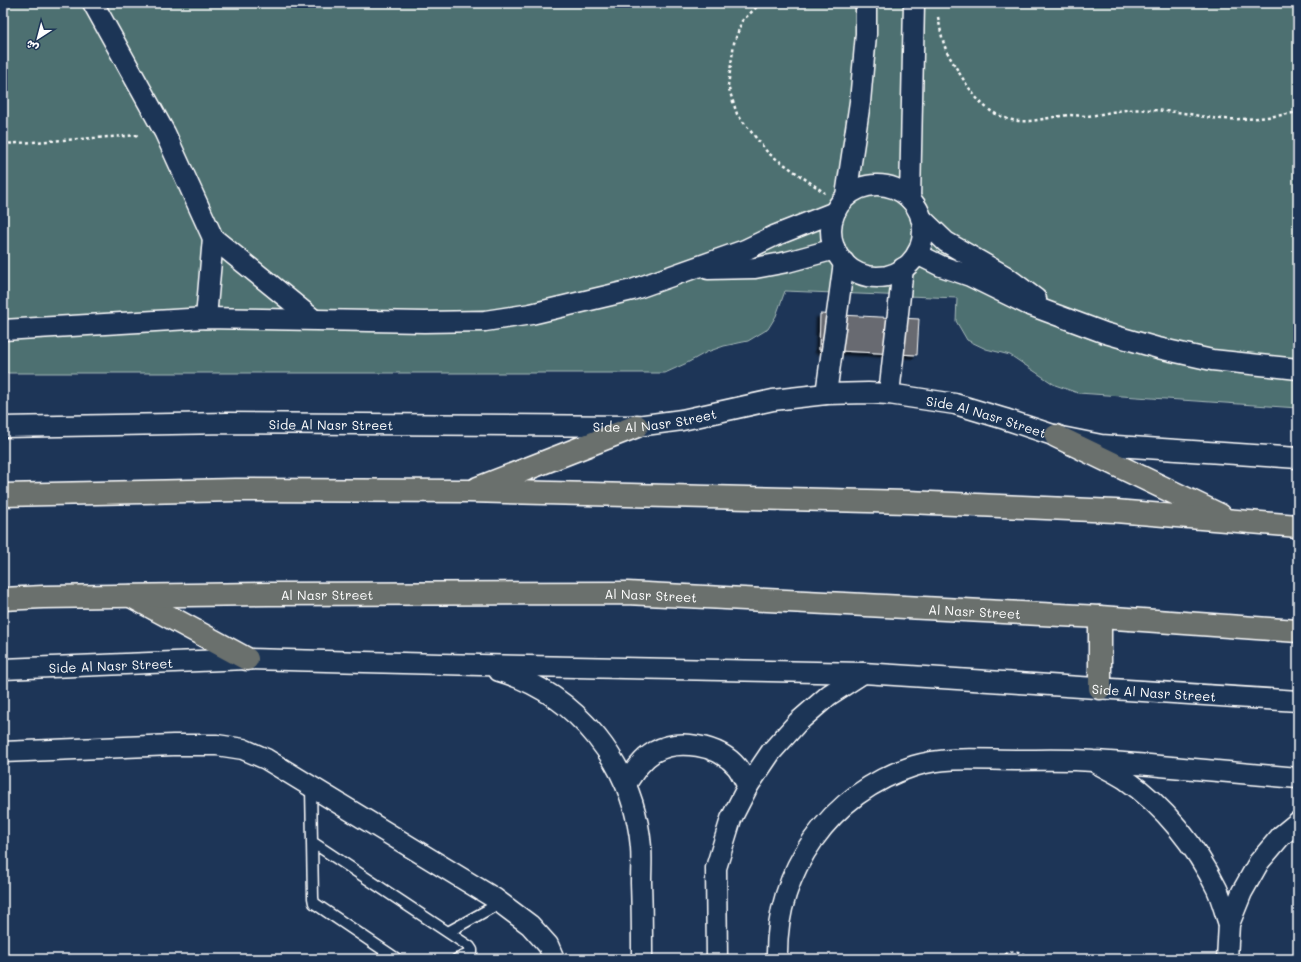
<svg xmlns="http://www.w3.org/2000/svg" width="1301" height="962" font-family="Mali,'Playpen Sans Arabic',sans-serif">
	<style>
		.green { fill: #4d7071; stroke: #a6b8b8 }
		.building { fill: #676a71; stroke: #fff; filter: url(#shadow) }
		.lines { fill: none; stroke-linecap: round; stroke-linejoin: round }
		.service-casing { stroke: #fff; stroke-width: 13 }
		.minor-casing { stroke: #fff; stroke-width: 23 }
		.primary-casing { stroke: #fff; stroke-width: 25 }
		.path { stroke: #fff; stroke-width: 2.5; stroke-dasharray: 3 3; stroke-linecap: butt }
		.service { stroke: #1d3557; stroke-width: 10 }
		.minor { stroke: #1d3557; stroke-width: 20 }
		.primary { stroke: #6a706d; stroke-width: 22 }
		.labels { text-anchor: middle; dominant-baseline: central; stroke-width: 3; stroke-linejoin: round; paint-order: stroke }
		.street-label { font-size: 13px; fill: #fff; stroke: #1d3557 }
	</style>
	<defs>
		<filter id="shadow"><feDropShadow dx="-3.5" dy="3.5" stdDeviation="1" flood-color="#0009"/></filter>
	</defs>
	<rect width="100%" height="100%" fill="#1d3557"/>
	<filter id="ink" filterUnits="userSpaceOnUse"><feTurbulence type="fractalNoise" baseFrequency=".025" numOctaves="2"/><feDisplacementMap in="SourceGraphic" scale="8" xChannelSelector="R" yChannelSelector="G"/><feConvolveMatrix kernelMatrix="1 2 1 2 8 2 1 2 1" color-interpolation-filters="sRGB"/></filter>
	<g filter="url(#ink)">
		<path class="green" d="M3,3H1298V408L1078,393L1055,385L1010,355L986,349L967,340L956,321L957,298L785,291L776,316L768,329L748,341L724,346L707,352L687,363L665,373H3Z"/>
		<path class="building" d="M820,314L919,319L917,355L819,350Z"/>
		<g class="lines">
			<defs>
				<path id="service" d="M311,787L313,898L314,903L397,959
					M312,842L470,947L472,950V953L457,959
					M448,932L500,903"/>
				<g id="minor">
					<path d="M93,3L165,133L213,238L313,319"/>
					<circle cx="877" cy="231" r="46"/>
					<path d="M846,196L860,102L866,34V3"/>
					<path d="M910,199L914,3"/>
					<path d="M921,218L946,242L1005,276L1036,299"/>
					<path d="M917,254L941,266L970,276L1027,304L1105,333L1158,348L1212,360L1298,369"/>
					<path d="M708,269L755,268L787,262L835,249"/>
					<path d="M206,318L213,238"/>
					<path d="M3,330L206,318L424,322L485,321L531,314L632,290L745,250L774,236L835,212"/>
					<path d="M826,394L844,262"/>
					<path d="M889,394L903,268"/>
					<path id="s1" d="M3,427L227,423L637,426L682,420L773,400L826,394L868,393L889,394L955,404L1005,419L1056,436L1101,445L1298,458"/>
					<path id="s2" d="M3,669L247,659L480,665L863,673L1298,701"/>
					<path d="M499,671C577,694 634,765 641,847C642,859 641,871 641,883C642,908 642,934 642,959"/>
					<path d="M3,752L173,745H217L243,749L266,759L494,898L530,925L548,945L554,959"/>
					<path d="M1098,764C1107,769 1116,773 1125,779C1164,806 1196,846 1217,889C1222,900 1225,913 1229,924"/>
					<path d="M626,784C634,772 641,760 654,752C678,738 719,745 737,767C741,772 744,780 748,786"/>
					<path d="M717,959L716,868L731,819L748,786L771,752L798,722L829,695L863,673"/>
					<path d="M777,959C775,871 830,793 914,766C947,756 982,760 1016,760C1042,760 1068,759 1093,761C1116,762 1138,764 1160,766C1206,770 1252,774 1298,778"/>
					<path d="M1227,959L1229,924L1242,892L1259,862L1281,836L1298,822"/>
				</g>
				<g id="primary">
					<path d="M1056,436L1220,515"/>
					<path d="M478,488L637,426"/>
					<path d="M3,495L235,490L468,491L908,502L1115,511L1298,526"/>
					<path d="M131,596L247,659"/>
					<path id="s3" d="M3,599L43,597L268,594L627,593L1100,617L1298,631"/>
					<path d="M1100,688V617"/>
				</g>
			</defs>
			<use href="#service" class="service-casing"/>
			<use href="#minor" class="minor-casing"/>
			<use href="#primary" class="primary-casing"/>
			<path class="path" d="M761,3L742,21L734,43L728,86L737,114L768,153L825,193
				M938,17C940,26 941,35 944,44C947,54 953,62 958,71C969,88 979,106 998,115C1024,128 1043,117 1069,115C1075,115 1081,116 1087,116C1100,115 1113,111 1126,110C1139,109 1153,110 1166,111C1185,112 1204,118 1223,119C1248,120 1273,117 1298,112
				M3,144L140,135
				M1001,959C1008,949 1021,949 1028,959"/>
			<use href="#service" class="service"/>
			<use href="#minor" class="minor"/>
			<use href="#primary" class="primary"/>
		</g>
	</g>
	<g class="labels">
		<g class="street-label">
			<text stroke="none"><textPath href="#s1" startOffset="989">Side Al Nasr Street</textPath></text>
			<text stroke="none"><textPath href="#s1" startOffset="652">Side Al Nasr Street</textPath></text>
			<text stroke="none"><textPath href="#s1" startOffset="328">Side Al Nasr Street</textPath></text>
			<text stroke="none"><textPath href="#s3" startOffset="324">Al Nasr Street</textPath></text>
			<text stroke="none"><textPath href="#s3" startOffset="648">Al Nasr Street</textPath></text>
			<text stroke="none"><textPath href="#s3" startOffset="972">Al Nasr Street</textPath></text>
			<text stroke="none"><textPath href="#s2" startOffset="108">Side Al Nasr Street</textPath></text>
			<text stroke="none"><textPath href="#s2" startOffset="1152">Side Al Nasr Street</textPath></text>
		</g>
	</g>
	<rect width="1301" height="962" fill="none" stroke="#1d3557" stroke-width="16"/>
	<rect x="8" y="8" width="1285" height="946" fill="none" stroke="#fff" stroke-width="1.5" filter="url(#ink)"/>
	<g transform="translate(38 38) rotate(216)" stroke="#1d3557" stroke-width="3" paint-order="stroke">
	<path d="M0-3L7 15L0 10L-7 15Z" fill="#ffffff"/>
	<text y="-6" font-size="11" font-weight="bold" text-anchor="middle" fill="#ffffff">ش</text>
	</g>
</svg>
